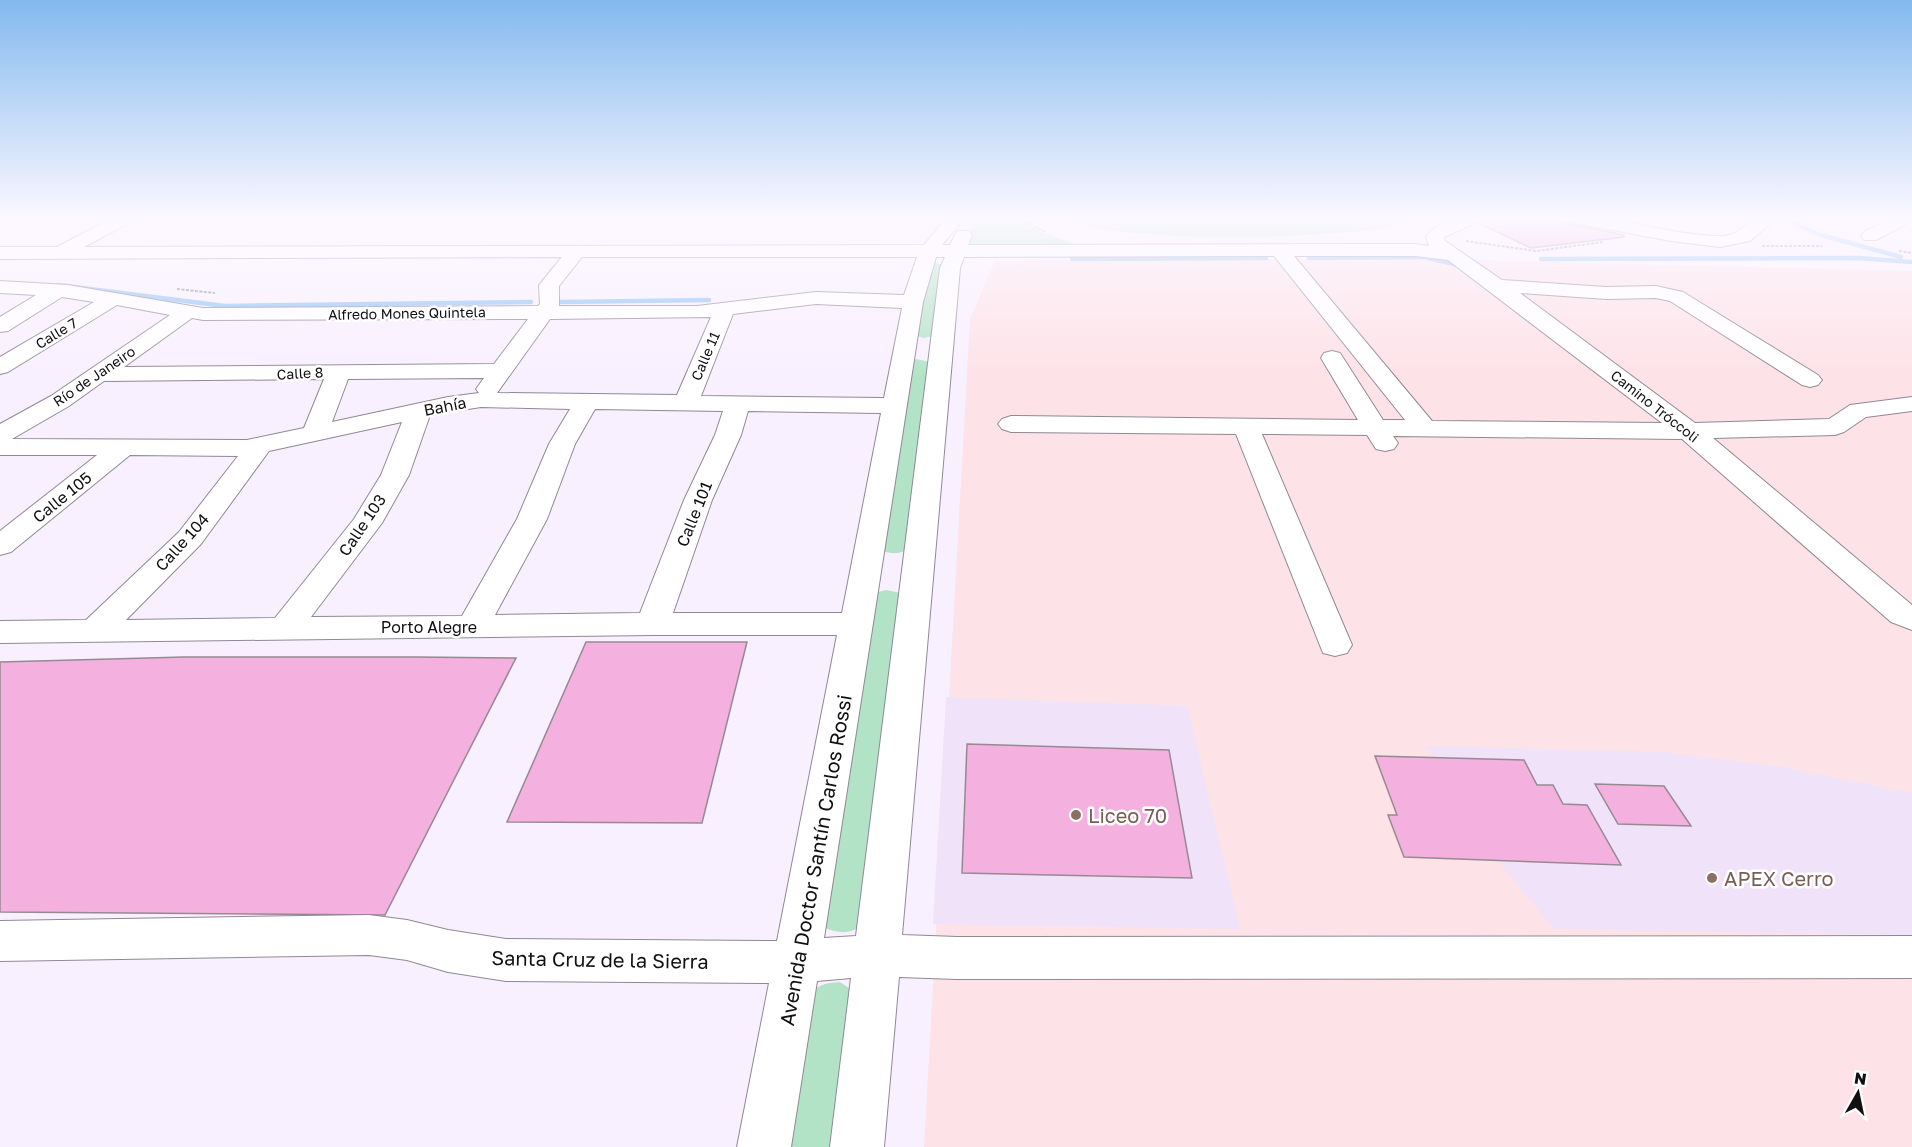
<svg xmlns="http://www.w3.org/2000/svg" width="1912" height="1147" font-family="'Golos Text',sans-serif">
	<style>
		.industrial { fill: #fde2e7 }
		.built { fill: #f0e2f8 }
		.green { fill: #b3e3c7 }
		.lines { fill: none; stroke-linecap: round; stroke-linejoin: round }
		.stream { stroke: #8dc0f9; stroke-width: 4.5 }
		.building { fill: #f4b1df; stroke: #978992; stroke-width: 1.5 }
		.minor-casing { stroke: #908895; stroke-width: 2 }
		.path { stroke: #938c97; stroke-width: 2; stroke-dasharray: 3 1.5; stroke-linecap: butt }
		.minor { fill: #fff; fill-rule: evenodd }
		.education-dot { fill: #8d6e63; stroke: #fff; stroke-width: 2 }
		.labels { text-anchor: middle; dominant-baseline: central; stroke-width: 5; stroke-linejoin: round; paint-order: stroke }
		.far-street-label { font-size: 14px; fill: #120f13; stroke: #fff }
		.street-label { font-size: 16px; fill: #120f13; stroke: #fff }
		.near-education-label { font-size: 20px; fill: #785e54; stroke: #fff; text-anchor: start }
		.near-street-label { font-size: 20px; fill: #120f13; stroke: #fff }
	</style>
	<rect width="100%" height="100%" fill="#f9f0ff"/>
	<path class="industrial" d="M1428,259L1912,271V1147H924L970,319L995,261Z"/>
	<path class="built" d="M946,697L1187,706L1240,929L933,924Z
		M1427,746L1663,752L1777,766L1912,793V935L1554,929L1470,826Z"/>
	<path class="green" d="M979,217H1014L1041,232L1089,249L967,246L965,242Z
		M1056,217H1416C1393,231 1361,231 1335,233C1262,239 1187,239 1114,231C1094,229 1074,224 1056,217Z
		M933,263L942,264L933,336L924,338L916,336L923,291Z
		M916,359L930,362L907,550C900,554 891,554 883,551L911,361Z
		M886,590L901,593L859,928C846,934 838,933 825,928L878,592Z
		M840,982L849,988L853,995L834,1147H784L809,996C818,984 826,983 840,982Z"/>
	<g class="lines">
		<path class="stream" d="M1780,217L1821,235L1901,257
			M1309,258L1425,257L1462,266
			M1072,259L1266,258
			M1541,259L1858,258L1912,262
			M58,285L225,306L531,302
			M561,302L709,300"/>
	</g>
	<path class="building" d="M1484,217H1547L1565,223L1624,235V237L1531,248L1480,224Z
		M586,642H747L702,823L507,822Z
		M184,657H417L516,658L385,915L0,912V662Z
		M967,744L1169,750L1192,878L962,873Z
		M1375,756L1524,760L1537,785H1553L1563,804L1587,805L1621,865L1404,857L1388,815H1397Z
		M1595,784L1664,786L1691,826L1618,824Z"/>
	<g class="lines">
		<defs>
			<path id="minor" d="M114,217H135L132,221L84,247L924,245L947,217H965L942,245H950L957,231H969L972,235L968,245L1415,244L1429,246L1426,237C1438,220 1463,217 1482,217L1480,221L1444,237L1445,241L1502,280L1606,287L1656,286L1683,292L1818,375L1822,380L1818,385L1810,387L1802,385L1670,301L1656,298L1606,299L1520,293L1695,423L1829,419L1850,405L1912,397V411L1866,417L1844,432L1835,435L1713,438L1912,605V630L1891,622L1682,439L1393,436L1398,443L1394,449L1385,451L1376,449L1367,435L1262,434L1352,645L1347,653L1335,656L1323,653L1236,434L1011,432L1002,429L998,424L1002,419L1011,416L1358,420L1321,358L1324,353L1332,351L1340,353L1383,420H1405L1274,256L964,257L960,268L902,935L957,937L1912,936V978L957,979L899,977L884,1147H830L851,978L817,981L791,1147H737L769,983L506,981L448,972L407,960L369,955L0,961V921L369,915L407,920L448,930L506,939L777,941L837,635H653L0,643V621L86,620L179,532L238,456L130,455L11,552L0,555V531L97,455H0V424L51,396L170,315L117,305L8,372L0,374V357L94,302L62,297L8,331L0,332V317L36,295L0,293V281L68,285L203,308L538,306L540,304L539,285L562,257L0,259V247H57ZM1294,256H1415L1448,260L1662,423L1432,421ZM582,257H917L904,295L816,292L697,306H559V286ZM936,257H945L940,268L856,936L824,938L923,302ZM816,304L902,308L884,398L701,396L733,314ZM711,317L677,395L497,393L550,319ZM192,318L203,320L528,319L494,364L124,367ZM484,378L476,389L479,393L448,397L332,422L348,379ZM324,379L304,428L247,440L12,439L69,406L104,381ZM481,407L570,409L549,444L517,519L462,616L311,617L382,523L409,475L430,415ZM595,409L723,411L715,435L684,500L640,613L495,615L547,519L575,444ZM748,411L881,413L842,613H673L712,500L741,435ZM402,422L381,475L354,519L275,618L126,620L201,544L269,451Z
				M1562,217C1616,214 1666,235 1719,236C1741,237 1744,221 1760,217C1764,216 1770,217 1774,217L1776,219L1750,241L1720,247L1671,241L1571,222L1565,221Z
				M1893,217H1912V221L1876,240H1864L1861,236L1864,232Z"/>
		</defs>
		<use href="#minor" class="minor-casing"/>
		<path class="path" d="M1014,217L1046,232
			M1466,241L1536,251L1604,242
			M1762,246H1822
			M1899,251L1912,253
			M177,289L215,293"/>
		<use href="#minor" class="minor"/>
	</g>
	<linearGradient id="sky" x2="0" y2="1"><stop stop-color="#83b9ef"/><stop offset="0.58" stop-color="#fcf8ff"/><stop offset="1" stop-color="#fcf8ff" stop-opacity="0"/></linearGradient>
	<rect width="1912" height="377" fill="url(#sky)"/>
	<g class="education-dot">
		<circle cx="1076" cy="815" r="6"/>
		<circle cx="1712" cy="878" r="6"/>
	</g>
	<g class="labels">
		<g class="far-street-label">
			<text transform="translate(407 313) rotate(-1)">Alfredo Mones Quintela</text>
			<text transform="translate(56 333) rotate(-31)">Calle 7</text>
			<text transform="translate(705 356) rotate(-67)">Calle 11</text>
			<text transform="translate(300 373) rotate(-3)">Calle 8</text>
			<text transform="translate(94 376) rotate(-34)">Río de Janeiro</text>
			<text transform="translate(1655 406) rotate(38)">Camino Tróccoli</text>
		</g>
		<g class="street-label">
			<text transform="translate(445 406) rotate(-11)">Bahía</text>
			<text transform="translate(62 497) rotate(-39)">Calle 105</text>
			<text transform="translate(694 514) rotate(-68)">Calle 101</text>
			<text transform="translate(362 525) rotate(-56)">Calle 103</text>
			<text transform="translate(182 542) rotate(-48)">Calle 104</text>
			<text x="429" y="627">Porto Alegre</text>
		</g>
		<g class="near-education-label">
			<text x="1088" y="815">Liceo 70</text>
			<text x="1724" y="878">APEX Cerro</text>
		</g>
		<g class="near-street-label">
			<text transform="translate(815 860) rotate(-80)">Avenida Doctor Santín Carlos Rossi</text>
			<text transform="translate(600 959) rotate(1)">Santa Cruz de la Sierra</text>
		</g>
	</g>
	<g transform="translate(1858 1093) rotate(9)" stroke="#ffffff" stroke-width="4.5" paint-order="stroke">
	<path d="M0-4.5L10 22L0 15L-10 22Z" fill="#120f13"/>
	<text y="-9" font-size="16" font-weight="bold" text-anchor="middle" fill="#120f13">N</text>
	</g>
</svg>
